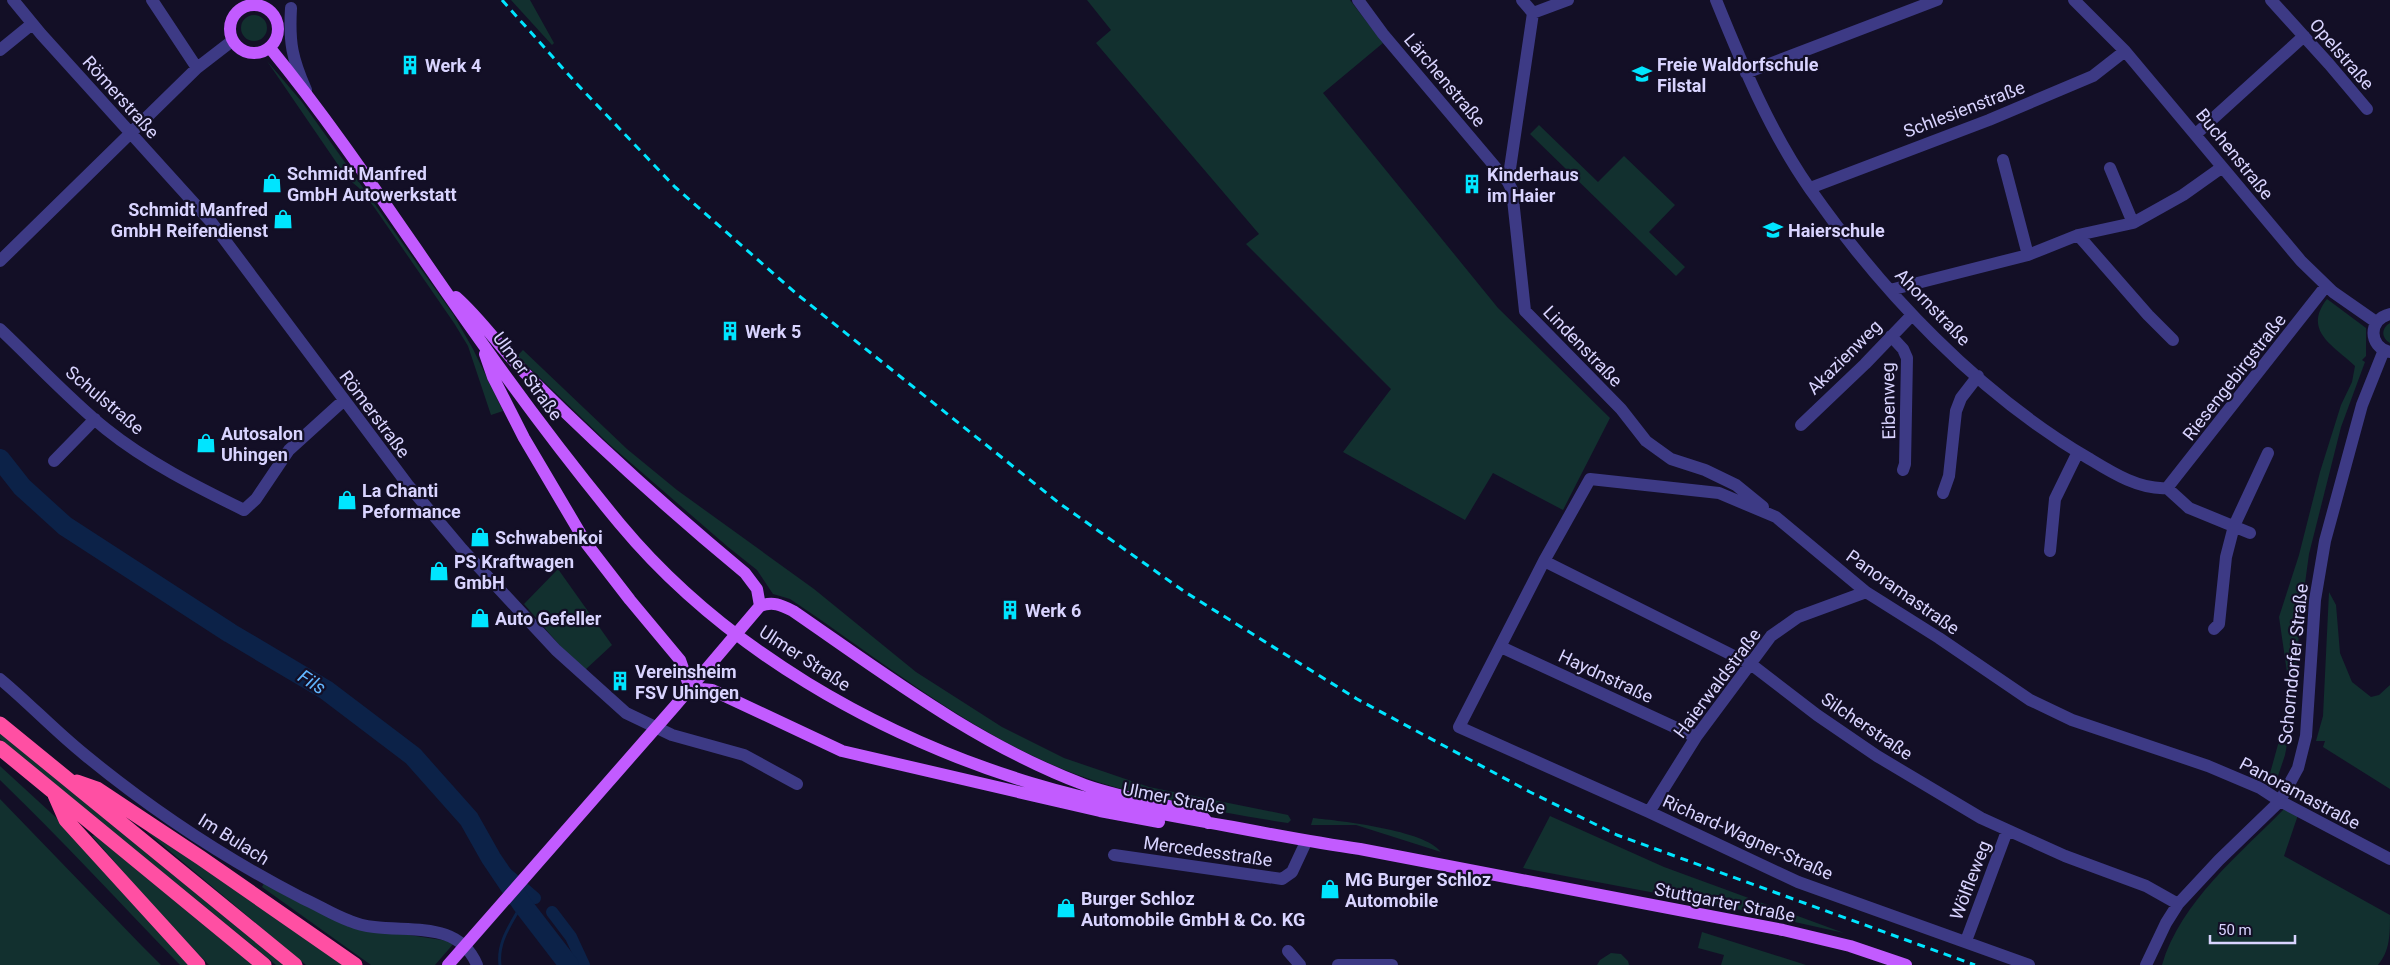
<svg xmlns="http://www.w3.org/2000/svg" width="2390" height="965" font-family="Roboto,sans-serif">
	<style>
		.green { fill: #12302f }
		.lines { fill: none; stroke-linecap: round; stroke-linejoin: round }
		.stream { stroke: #0c2248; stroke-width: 3 }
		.canal { stroke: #0c2248; stroke-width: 12 }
		.river { stroke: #0c2248; stroke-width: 20 }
		.minor { stroke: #3d3a85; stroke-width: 12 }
		.major { stroke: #c25bff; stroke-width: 12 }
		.highway { stroke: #ff4fa3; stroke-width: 15 }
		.rail { stroke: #00e5ff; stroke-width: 3; stroke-dasharray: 8 6; stroke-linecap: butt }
		.labels { text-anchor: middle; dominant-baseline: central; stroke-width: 4.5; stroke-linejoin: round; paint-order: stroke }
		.street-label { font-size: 18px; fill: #d9d4ff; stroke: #130f26 }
		.poi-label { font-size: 18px; font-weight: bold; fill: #d9d4ff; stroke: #130f26; text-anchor: start }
		.water-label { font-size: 19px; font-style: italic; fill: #62b6ff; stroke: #130f26 }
	</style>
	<rect width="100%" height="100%" fill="#130f26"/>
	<path class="green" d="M511,0H530L554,43L552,45Z
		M1087,0H1350L1383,43L1323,93L1498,308L1610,418L1563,510L1493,473L1465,520L1343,452L1391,389L1246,244L1259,234L1096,43L1111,30Z
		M241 28a13 13 0 1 1 26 0a13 13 0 1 1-26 0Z
		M267,61L302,102L453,314L473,349L503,411L491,415L468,346L454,323L374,207L359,188L347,178Z
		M1539,125L1598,182L1624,156L1675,205L1649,232L1685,267L1676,276L1530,134Z
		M2327,299L2366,328V356L2362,360L2365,362L2341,427L2309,554L2300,620L2293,713L2285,755L2276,782L2269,777L2282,730L2288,679L2279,617L2299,555L2320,472L2341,405L2352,382L2355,366C2334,346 2302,331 2327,299Z
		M2390,323V343C2381,338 2381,328 2390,323Z
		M523,350L627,449L677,490L814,589L916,672L1002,727L1064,758L1149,787L1288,815L1291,820L1288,823C1218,812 1144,799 1078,775C972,736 883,661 790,599L773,594L757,570L728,547L609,444L517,356Z
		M558,569L612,645L585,670L567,654L524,604Z
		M2329,592L2336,605L2340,653L2352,682L2371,697L2379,695L2390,685V789L2323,747L2325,741H2316L2323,716Z
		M0,732L285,965H276L0,739Z
		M0,766L62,823L193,965H180C120,903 62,840 0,780Z
		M0,799L142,946L161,965H0Z
		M2286,807L2298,815L2284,856L2390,915C2390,934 2390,951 2378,965H2162C2180,902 2242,852 2286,807Z
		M1550,816L1664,867L1844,933L1714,904L1523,868Z
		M1313,818C1341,821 1425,830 1441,852L1356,825H1311Z
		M149,830L349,965H306L147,832Z
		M95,835L253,965H209L161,915L92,836Z
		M265,881L350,926L455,942L435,965H371L262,887Z
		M1702,932L1806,965H1721L1724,955L1698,948Z
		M1611,953L1621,954L1628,961L1629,965H1597L1600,960Z"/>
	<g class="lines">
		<path class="stream" d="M500,965C497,942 511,924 522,904"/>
		<path class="canal" d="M492,861L535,898
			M552,912L571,937L584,965"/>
		<path class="river" d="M0,459L22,487L65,526L230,633L326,690L413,756L469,819L491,858L522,904L569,965"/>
		<path class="minor" d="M13,0L41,34L212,223L408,485L462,549L556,650L626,713L672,735L744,755L797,784
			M152,0L197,68
			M1358,0L1383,34L1508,182
			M1522,0L1533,13L1508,182L1512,190L1525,311L1621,409L1646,441L1671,459L1705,470L1736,485L1763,507
			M1716,0C1742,64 1770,132 1810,189C1883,293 1978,393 2088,458C2111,472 2139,490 2167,488L2189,508L2250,533
			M2074,0L2125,51L2301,261L2333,292L2376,322
			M2271,0L2329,64L2367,109
			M291,8C289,43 292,58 306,90
			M1533,13L1568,0
			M0,50L32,24
			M1746,73L1937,0
			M2196,134L2304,36
			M2003,160L2028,255
			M2110,168L2133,223
			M1810,188L1989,120L2093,76L2125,51
			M2078,235L2148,315L2173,340
			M0,261L197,68L232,41
			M1890,290L2028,255L2078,235L2133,223L2183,195L2221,168
			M2390,314C2368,319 2368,347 2390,352
			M0,329C35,362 69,399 106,429C147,462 197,487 244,510L256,499L289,450L343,401
			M1891,336L1903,349L1907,358L1905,464L1903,470
			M1801,425L1865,364L1912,315
			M54,461L95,419
			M2167,488L2326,286
			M1943,493L1949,476L1956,411L1961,398L1978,376
			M2050,551L2055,499L2078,452
			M1544,561L1752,665L1817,715L1877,756L1981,818L2065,856L2146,886L2178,904
			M2214,629L2219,624L2226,557L2234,526L2268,453
			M1501,647L1696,737
			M0,679C29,703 55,731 85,755C152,810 224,858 302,898C318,905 333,915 350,921C392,939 455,912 477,965
			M1649,812L1696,737L1771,636L1798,617L1866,592
			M1114,855L1282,879L1292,872L1306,842
			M1966,941L2007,831
			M1288,951L1300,965
			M1338,965H1392
			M2029,965L1798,882L1649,812L1459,727L1544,561L1590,479L1719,493L1776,517L1866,592L1939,638L2030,700L2072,720L2208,766L2260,788L2280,801L2390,859
			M2146,965L2166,923L2178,904L2219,860L2280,801L2298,768L2306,736L2315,600L2325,541L2362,405L2384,350"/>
		<path class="major" d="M230 29a24 24 0 1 1 48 0a24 24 0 1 1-48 0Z
			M270,48C347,142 411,244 482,343C526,405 572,466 620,524C724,649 878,736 1031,783C1097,803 1165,815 1233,827C1275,835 1317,843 1360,849L1783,930L1850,946L1906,965
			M456,297C482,320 501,349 525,373C595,443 669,510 745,573L757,589L760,606
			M485,354L493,377L524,438L586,543L630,600L680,660L690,688
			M690,688L712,690L842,751L1100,811L1159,822
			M448,965L675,706L760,606C773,601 781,605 793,611C886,675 978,745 1085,785C1122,798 1162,804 1200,813L1208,823"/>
		<path class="highway" d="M0,724L295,965
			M0,748L264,965
			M77,782L97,789L201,858L355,965
			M55,795L66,820L198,965"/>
		<path class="rail" d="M502,0L576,83L675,187L798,295L1059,503L1185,592L1357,699L1530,792L1617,835L1975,965"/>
	</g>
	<defs>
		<symbol id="building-bare" viewBox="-9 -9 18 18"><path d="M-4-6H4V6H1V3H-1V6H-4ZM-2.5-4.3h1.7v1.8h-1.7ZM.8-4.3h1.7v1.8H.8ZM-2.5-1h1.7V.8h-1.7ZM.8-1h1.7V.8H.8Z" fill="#00e5ff" stroke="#130f26" stroke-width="2.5" paint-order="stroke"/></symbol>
		<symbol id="school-bare" viewBox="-9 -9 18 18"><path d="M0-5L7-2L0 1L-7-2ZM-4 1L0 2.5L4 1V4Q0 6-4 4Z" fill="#00e5ff" stroke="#130f26" stroke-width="2.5" paint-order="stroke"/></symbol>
		<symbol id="shop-bare" viewBox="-9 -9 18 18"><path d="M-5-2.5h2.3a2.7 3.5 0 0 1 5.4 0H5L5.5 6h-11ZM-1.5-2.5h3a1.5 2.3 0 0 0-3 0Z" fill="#00e5ff" stroke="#130f26" stroke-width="2.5" paint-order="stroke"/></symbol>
	</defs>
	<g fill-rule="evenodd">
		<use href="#building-bare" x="396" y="51" width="28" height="28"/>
		<use href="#school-bare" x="1628" y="60" width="28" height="28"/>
		<use href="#shop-bare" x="258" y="169" width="28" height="28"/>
		<use href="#building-bare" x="1458" y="170" width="28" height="28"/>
		<use href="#shop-bare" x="269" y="205" width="28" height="28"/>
		<use href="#school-bare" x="1759" y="216" width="28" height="28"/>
		<use href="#building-bare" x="716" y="317" width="28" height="28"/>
		<use href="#shop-bare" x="192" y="429" width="28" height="28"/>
		<use href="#shop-bare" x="333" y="486" width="28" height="28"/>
		<use href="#shop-bare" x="466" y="523" width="28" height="28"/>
		<use href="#shop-bare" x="425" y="557" width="28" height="28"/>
		<use href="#building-bare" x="996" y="596" width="28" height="28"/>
		<use href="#shop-bare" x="466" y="604" width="28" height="28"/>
		<use href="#building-bare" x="606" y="667" width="28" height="28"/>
		<use href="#shop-bare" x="1316" y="875" width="28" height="28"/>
		<use href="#shop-bare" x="1052" y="894" width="28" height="28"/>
	</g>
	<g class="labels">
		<g class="street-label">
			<text transform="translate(2342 54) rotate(49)">Opelstraße</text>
			<text transform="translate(1445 80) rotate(50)">Lärchenstraße</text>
			<text transform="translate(121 97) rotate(48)">Römerstraße</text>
			<text transform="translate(1964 109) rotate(-21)">Schlesienstraße</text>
			<text transform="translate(2235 154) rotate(51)">Buchenstraße</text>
			<text transform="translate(1933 307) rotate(46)">Ahornstraße</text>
			<text transform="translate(1583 346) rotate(46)">Lindenstraße</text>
			<text transform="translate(1844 357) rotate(-45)">Akazienweg</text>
			<text transform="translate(528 376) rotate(54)">Ulmer Straße</text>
			<text transform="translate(2234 377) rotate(-52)">Riesengebirgstraße</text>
			<text transform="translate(105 400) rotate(40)">Schulstraße</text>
			<text transform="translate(1888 401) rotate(-91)">Eibenweg</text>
			<text transform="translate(375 414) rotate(53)">Römerstraße</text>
			<text transform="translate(1903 592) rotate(35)">Panoramastraße</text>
			<text transform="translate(805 658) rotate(33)">Ulmer Straße</text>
			<text transform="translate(2293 664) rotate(-84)">Schorndorfer Straße</text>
			<text transform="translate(1606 676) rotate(25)">Haydnstraße</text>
			<text transform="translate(1717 683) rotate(-53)">Haierwaldstraße</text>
			<text transform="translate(1867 726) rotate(34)">Silcherstraße</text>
			<text transform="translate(2300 793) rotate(28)">Panoramastraße</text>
			<text transform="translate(1174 798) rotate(11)">Ulmer Straße</text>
			<text transform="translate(1748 837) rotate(24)">Richard-Wagner-Straße</text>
			<text transform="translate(234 839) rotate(32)">Im Bulach</text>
			<text transform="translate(1208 851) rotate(8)">Mercedesstraße</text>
			<text transform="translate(1970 880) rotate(-69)">Wölfleweg</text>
			<text transform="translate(1725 902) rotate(11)">Stuttgarter Straße</text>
		</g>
		<g class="poi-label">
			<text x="1657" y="64">Freie Waldorfschule<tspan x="1657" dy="21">Filstal</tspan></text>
			<text x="425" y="65">Werk 4</text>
			<text x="287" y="173">Schmidt Manfred<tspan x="287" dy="21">GmbH Autowerkstatt</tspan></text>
			<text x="1487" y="174">Kinderhaus<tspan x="1487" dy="21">im Haier</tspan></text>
			<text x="268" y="209" text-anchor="end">Schmidt Manfred<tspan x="268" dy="21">GmbH Reifendienst</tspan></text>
			<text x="1788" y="230">Haierschule</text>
			<text x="745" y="331">Werk 5</text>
			<text x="221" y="433">Autosalon<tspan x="221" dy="21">Uhingen</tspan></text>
			<text x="362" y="490">La Chanti<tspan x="362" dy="21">Peformance</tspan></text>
			<text x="495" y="537">Schwabenkoi</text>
			<text x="454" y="561">PS Kraftwagen<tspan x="454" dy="21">GmbH</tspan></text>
			<text x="1025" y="610">Werk 6</text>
			<text x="495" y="618">Auto Gefeller</text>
			<text x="635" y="671">Vereinsheim<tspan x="635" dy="21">FSV Uhingen</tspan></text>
			<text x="1345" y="879">MG Burger Schloz<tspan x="1345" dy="21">Automobile</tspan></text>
			<text x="1081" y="898">Burger Schloz<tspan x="1081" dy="21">Automobile GmbH &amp; Co. KG</tspan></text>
		</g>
		<g class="water-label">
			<text transform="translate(312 682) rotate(33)">Fils</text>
		</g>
	</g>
	<path d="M2210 935v8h85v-8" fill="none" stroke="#d9d4ff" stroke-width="2.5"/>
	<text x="2218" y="935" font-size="15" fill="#d9d4ff" stroke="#130f26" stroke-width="4" paint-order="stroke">50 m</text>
</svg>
